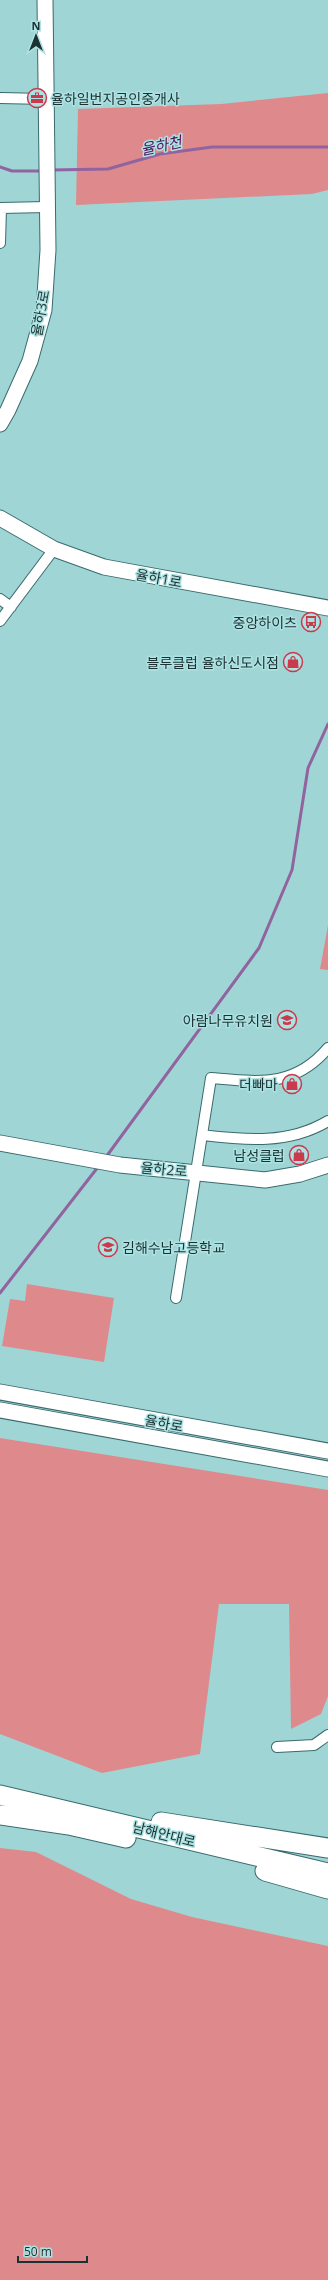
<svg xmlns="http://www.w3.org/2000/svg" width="328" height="2280" font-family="'Open Sans','Noto Sans KR',sans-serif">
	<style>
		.green { fill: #de8a8c }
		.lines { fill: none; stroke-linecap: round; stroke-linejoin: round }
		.stream { stroke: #91649f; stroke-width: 3 }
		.street-casing { stroke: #396b6d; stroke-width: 12 }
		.secondary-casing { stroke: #396b6d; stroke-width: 17 }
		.highway-casing { stroke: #396b6d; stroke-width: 21 }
		.street { stroke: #fff; stroke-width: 10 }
		.secondary { stroke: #fff; stroke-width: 15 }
		.highway { stroke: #fff; stroke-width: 19 }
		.labels { text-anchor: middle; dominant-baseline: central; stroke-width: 3; stroke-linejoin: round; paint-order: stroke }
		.poi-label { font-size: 14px; fill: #1c3132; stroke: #ade2e3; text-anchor: end }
		.street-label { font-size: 14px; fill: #1c3132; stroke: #ade2e3 }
		.water-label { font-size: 15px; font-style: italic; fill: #511560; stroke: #ade2e3 }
	</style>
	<rect width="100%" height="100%" fill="#a0d5d6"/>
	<path class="green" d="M328,93V190L312,194L76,205L78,109L221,104Z
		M328,925V970L320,969Z
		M27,1284L114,1298L104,1362L2,1346L10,1299L25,1301Z
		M0,1438L328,1490V1696L321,1714L291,1729L289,1604H219L200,1754L102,1773L0,1734Z
		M0,1848L36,1852L131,1899L192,1917L328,1946V2280H0Z"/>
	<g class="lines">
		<path class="stream" d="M0,167L12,171H44
			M51,170L108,169L160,154L212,147H328
			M106,1157L259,948L292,870L308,768L328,724
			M0,1293L98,1167"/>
		<defs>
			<path id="street" d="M0,98L46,99
				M0,208L47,207
				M0,243L1,208
				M0,599L11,607
				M0,621L54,549
				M202,1135C246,1140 288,1145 328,1121
				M176,1298L211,1078C259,1082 294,1088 328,1048
				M277,1747L314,1745L328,1735"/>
			<path id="secondary" d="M0,424L8,410L30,361L44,310L48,250L45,0
				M0,518L54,549L104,567L328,608
				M0,1143L120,1165L265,1180L300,1174L328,1165
				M0,1392L328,1451
				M0,1410L328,1469"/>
			<path id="highway" d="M0,1795L328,1873
				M0,1815L69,1825L126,1838
				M161,1822L328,1848
				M265,1871L328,1889"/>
		</defs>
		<use href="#street" class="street-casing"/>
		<use href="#secondary" class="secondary-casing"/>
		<use href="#highway" class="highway-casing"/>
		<use href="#street" class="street"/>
		<use href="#secondary" class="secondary"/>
		<use href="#highway" class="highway"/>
	</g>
	<defs>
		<symbol id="office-ring" viewBox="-11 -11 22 22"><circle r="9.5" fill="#ade2e3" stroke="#cb3a4c" stroke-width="1.5"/><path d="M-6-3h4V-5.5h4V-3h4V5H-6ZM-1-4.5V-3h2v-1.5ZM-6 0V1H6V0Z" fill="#cb3a4c"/></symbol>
		<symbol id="bus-ring" viewBox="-11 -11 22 22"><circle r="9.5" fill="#ade2e3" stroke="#cb3a4c" stroke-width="1.5"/><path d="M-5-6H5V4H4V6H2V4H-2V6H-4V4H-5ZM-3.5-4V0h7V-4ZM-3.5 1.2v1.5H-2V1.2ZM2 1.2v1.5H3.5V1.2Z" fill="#cb3a4c"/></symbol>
		<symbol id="shop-ring" viewBox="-11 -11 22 22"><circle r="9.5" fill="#ade2e3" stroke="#cb3a4c" stroke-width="1.5"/><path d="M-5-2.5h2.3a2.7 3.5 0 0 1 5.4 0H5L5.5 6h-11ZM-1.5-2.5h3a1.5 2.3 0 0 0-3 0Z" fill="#cb3a4c"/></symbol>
		<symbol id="school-ring" viewBox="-11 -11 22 22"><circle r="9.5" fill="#ade2e3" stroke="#cb3a4c" stroke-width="1.5"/><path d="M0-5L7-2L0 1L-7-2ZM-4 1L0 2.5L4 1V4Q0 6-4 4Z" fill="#cb3a4c"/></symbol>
	</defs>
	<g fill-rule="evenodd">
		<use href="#office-ring" x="26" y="87" width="22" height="22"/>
		<use href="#bus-ring" x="300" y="611" width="22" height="22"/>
		<use href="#shop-ring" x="282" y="651" width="22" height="22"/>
		<use href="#school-ring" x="276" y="1009" width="22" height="22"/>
		<use href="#shop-ring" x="281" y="1073" width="22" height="22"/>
		<use href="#shop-ring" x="288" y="1144" width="22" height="22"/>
		<use href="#school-ring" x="97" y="1236" width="22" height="22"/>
	</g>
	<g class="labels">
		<g class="poi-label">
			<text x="51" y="98" text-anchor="start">율하일번지공인중개사</text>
			<text x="297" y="622">중앙하이츠</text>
			<text x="279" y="662">블루클럽 율하신도시점</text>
			<text x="273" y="1020">아람나무유치원</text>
			<text x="278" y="1084">더빠마</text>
			<text x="285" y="1155">남성클럽</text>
			<text x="122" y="1247" text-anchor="start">김해수남고등학교</text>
		</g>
		<g class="street-label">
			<text transform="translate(40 313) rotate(-80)">율하3로</text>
			<text transform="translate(159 578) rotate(10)">율하1로</text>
			<text transform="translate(164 1169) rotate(5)">율하2로</text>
			<text transform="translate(164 1423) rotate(10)">율하로</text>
			<text transform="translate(164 1834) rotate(14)">남해안대로</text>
		</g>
		<g class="water-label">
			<text transform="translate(161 145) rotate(-12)">율하천</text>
		</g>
	</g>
	<g transform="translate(36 36)" stroke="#ade2e3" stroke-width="3" paint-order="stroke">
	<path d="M0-3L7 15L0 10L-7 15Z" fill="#1c3132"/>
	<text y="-6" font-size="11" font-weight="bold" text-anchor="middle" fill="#1c3132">N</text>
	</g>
	<path d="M18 2256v6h69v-6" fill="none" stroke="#1c3132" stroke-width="2"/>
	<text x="24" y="2256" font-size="12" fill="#1c3132" stroke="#ade2e3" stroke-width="3" paint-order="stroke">50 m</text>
</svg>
